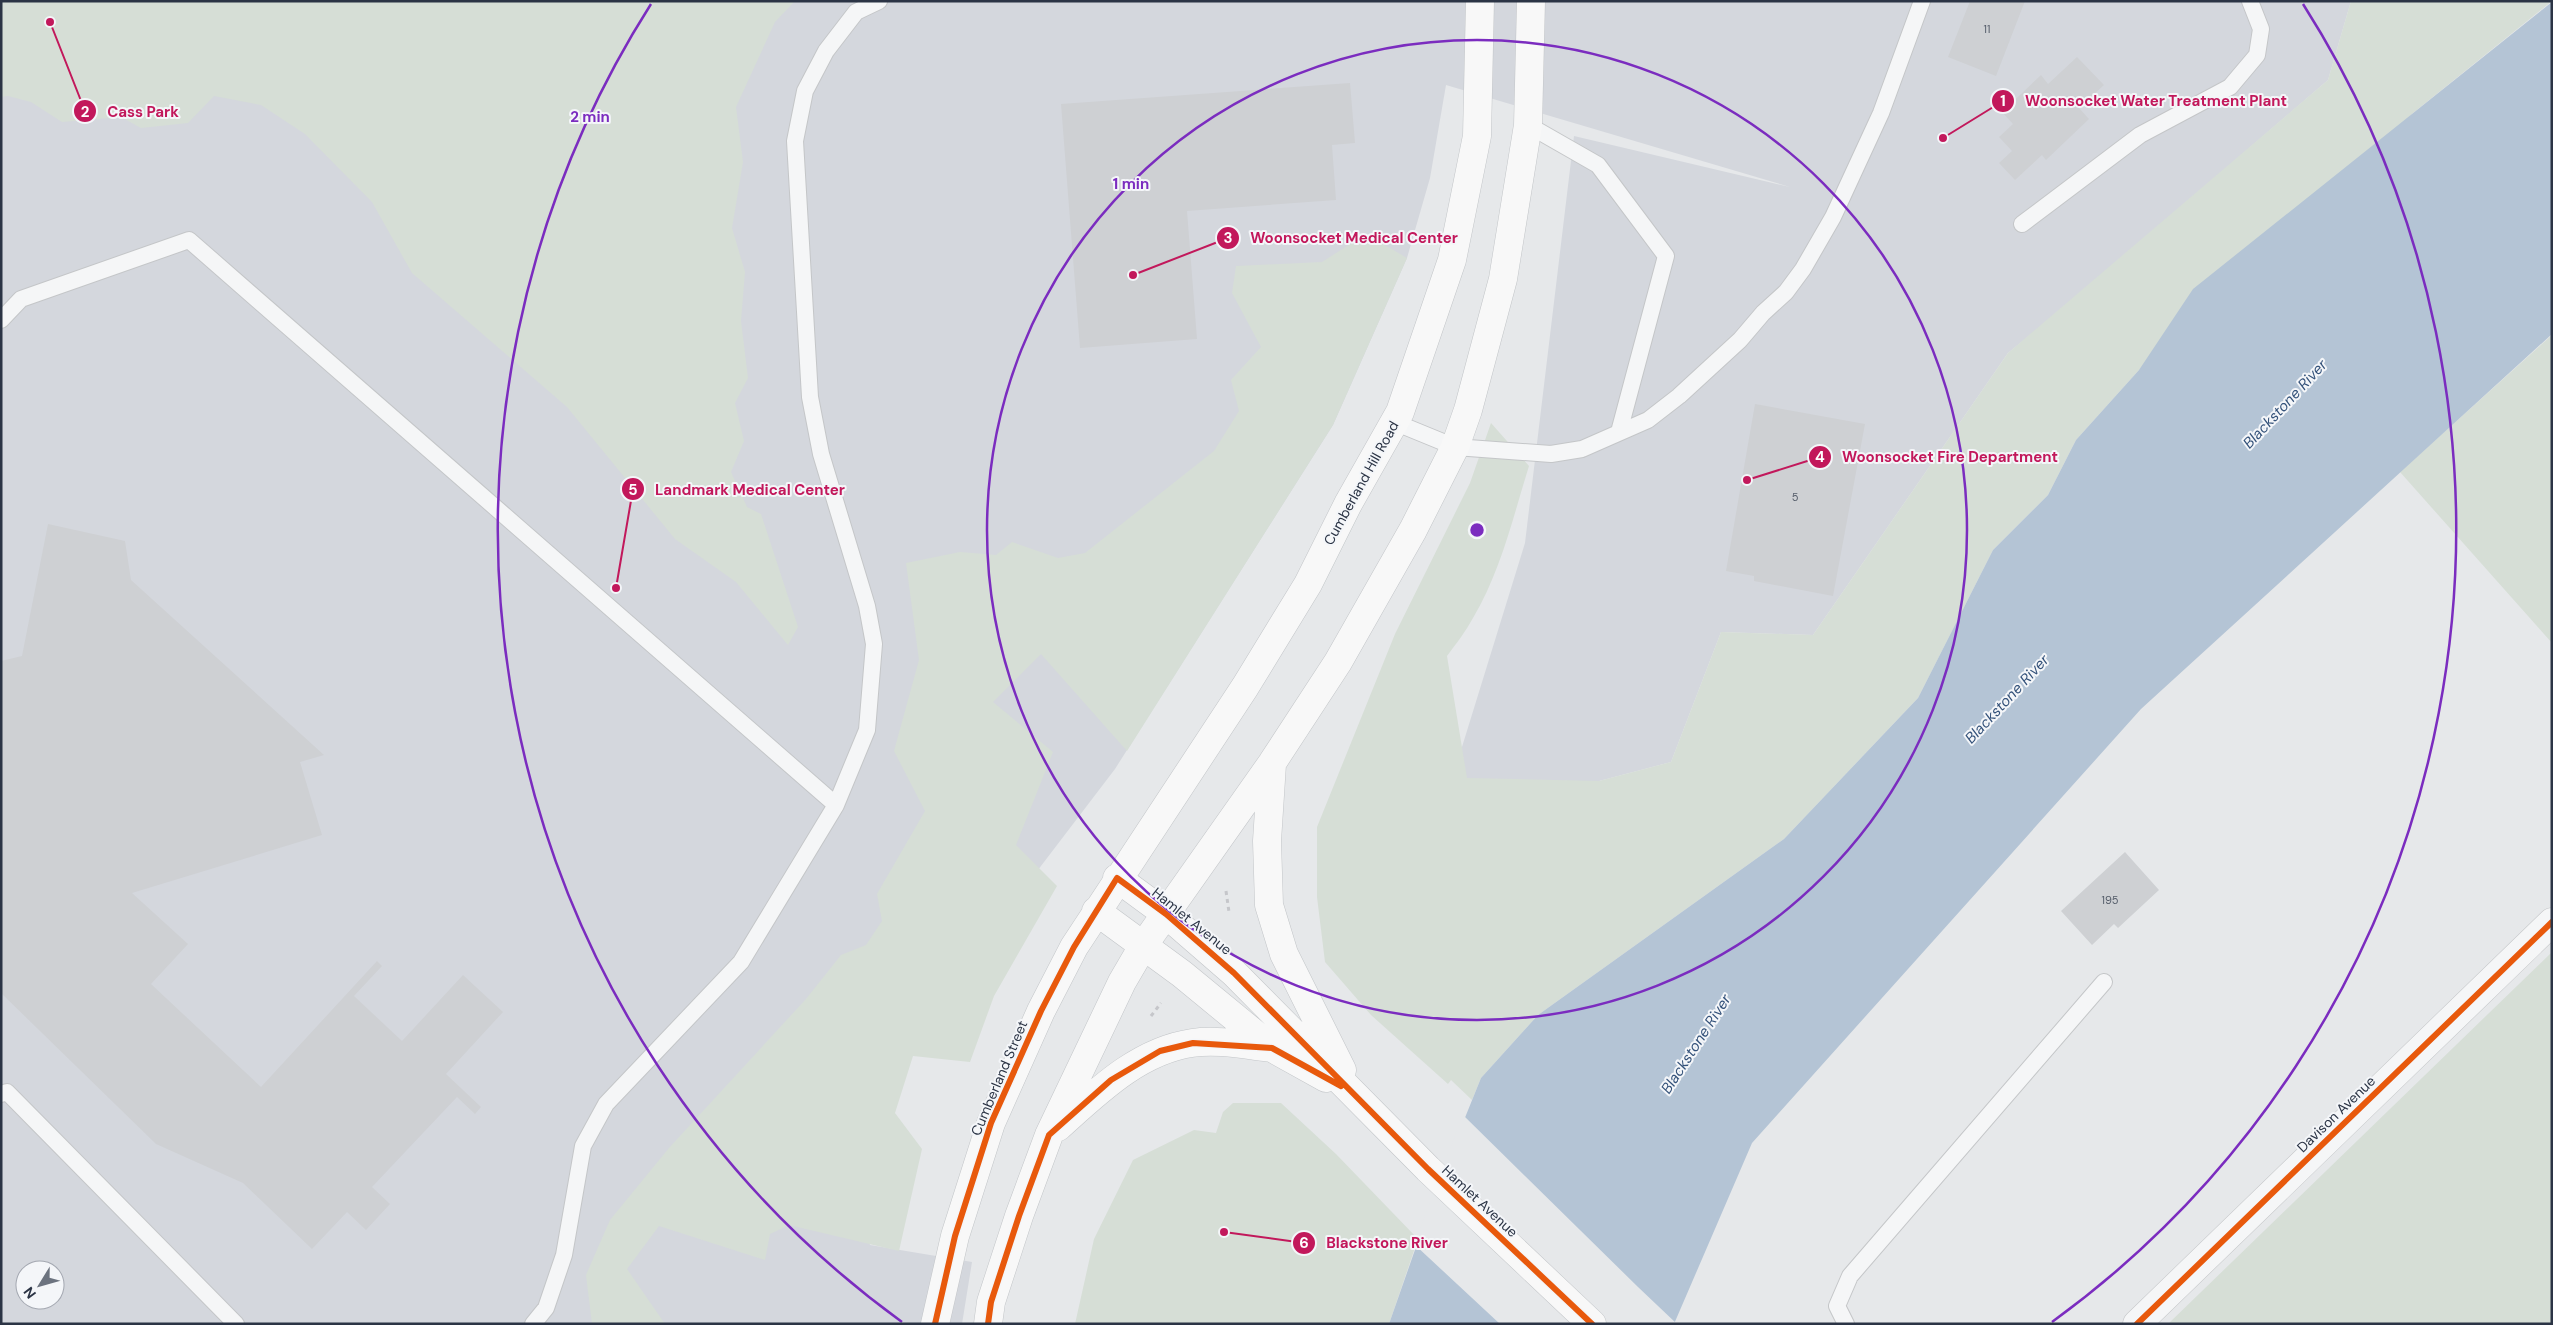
<svg xmlns="http://www.w3.org/2000/svg" width="2553" height="1325" font-family="'DM Sans',sans-serif">
	<style>
		.built { fill: #d4d7dd; fill-rule: evenodd }
		.green { fill: #d6ded6 }
		.water { fill: #b4c4d5 }
		.pier { fill: #e6e8ea }
		.building { fill: #ced0d3 }
		.lines { fill: none; stroke-linecap: round; stroke-linejoin: round }
		.lane-casing { stroke: #c4c6c8; stroke-width: 18 }
		.street-casing { stroke: #c4c6c8; stroke-width: 29 }
		.primary-casing { stroke: #c2c5c8; stroke-width: 29 }
		.path { stroke: #c5c6ca; stroke-width: 3; stroke-dasharray: 4 4; stroke-linecap: butt }
		.lane { stroke: #f5f6f7; stroke-width: 16 }
		.street { stroke: #f5f6f7; stroke-width: 28 }
		.primary { stroke: #f8f8f8; stroke-width: 28 }
		.cycleway-casing { stroke: #f4f6f9; stroke-width: 9 }
		.cycleway { stroke: #e8590c; stroke-width: 6 }
		.ring { fill: none; stroke: #7b2cbf; stroke-width: 2.5 }
		.labels { text-anchor: middle; dominant-baseline: central; stroke-width: 4; stroke-linejoin: round; paint-order: stroke }
		.number-label { font-size: 11px; fill: #545c69 }
		.street-label { font-size: 14px; fill: #2b3445; stroke: #f4f6f9 }
		.water-label { font-size: 15px; font-style: italic; fill: #34527a; stroke: #f4f6f9 }
		.centre { fill: #7b2cbf; stroke: #f4f6f9; stroke-width: 2.5 }
		.ring-label { font-size: 15px; text-anchor: middle; font-weight: bold; fill: #7b2cbf; stroke: #f4f6f9; stroke-width: 4; stroke-linejoin: round; paint-order: stroke }
		.leader { fill: none; stroke: #c2185b; stroke-width: 2 }
		.callout-dot { fill: #c2185b; stroke: #f4f6f9; stroke-width: 2 }
		.mark-label { font-size: 15px; text-anchor: middle; font-weight: bold; fill: #fff }
		.callout-label { font-size: 15px; text-anchor: middle; font-weight: bold; fill: #c2185b; stroke: #f4f6f9; stroke-width: 4; stroke-linejoin: round; paint-order: stroke }
	</style>
	<rect width="100%" height="100%" fill="#e6e8ea"/>
	<path class="built" d="M1,1H2351L2328,80L2067,305L2008,353L1813,635L1721,632L1671,762L1599,781L1449,789L1525,543L1574,136L1790,187L1446,85L1430,178L1407,258L1333,425L1115,769L980,946L806,999L870,1245L972,1262L962,1324H1ZM25,1270H55V1300H25Z"/>
	<path class="green" d="M1,1H795L775,22L736,107L743,162L732,228L745,272L741,321L748,378L735,403L744,441L731,472L747,507L761,514L798,627L788,645L736,582L675,539L567,407L412,273L372,202L305,134L261,105L214,96L188,123L141,128L121,117L62,122L31,102L8,96L1,97Z
		M2351,1H2552L2413,113L2139,370L2076,440L2048,495L1993,550L1918,698L1784,839L1538,1015L1481,1078L1472,1100L1451,1080L1448,1084L1371,1015L1325,962L1317,897V827L1395,634L1470,483L1491,423L1529,466C1513,517 1501,571 1473,618C1466,631 1456,644 1447,656L1467,778L1599,781L1671,762L1721,632L1813,635L2008,353L2328,80Z
		M1366,234L1407,258L1333,425L1127,751L1041,654L993,702L1053,752L1016,845L1057,886L994,996L970,1062L913,1056L895,1113L922,1149L899,1251L789,1225L770,1234L765,1260L659,1226L627,1269L665,1324H592L586,1275L610,1220L669,1148L806,999L841,955L866,945L882,921L877,894L925,811L894,751L919,660L906,563L960,552L996,555L1012,542L1058,558L1085,553L1214,451L1239,411L1231,380L1261,347L1232,293L1236,266L1322,262Z
		M2552,335V643L2400,472Z
		M2552,952V1324H2168Z
		M1233,1103H1281L1336,1154L1418,1239L1389,1324H1075L1094,1239L1133,1160L1194,1130L1216,1133L1223,1112Z"/>
	<path class="water" d="M2552,2V334L2141,709L1752,1143L1674,1324H1389L1437,1187L1481,1078L1538,1015L1784,839L1918,698L1993,550L2048,495L2076,440L2139,370L2193,289Z"/>
	<path class="pier" d="M1463,1115L1638,1287L1677,1324H1500L1414,1244Z"/>
	<path class="building" d="M1970,1H2025L1996,76L1948,57Z
		M2077,57L2104,85L2079,108L2089,119L2046,160L2042,155L2015,180L1999,163L2012,151L1999,137L2013,124L2002,112L2041,75L2048,84Z
		M1350,83L1355,143L1332,145L1336,200L1187,211L1197,339L1080,348L1061,104Z
		M1755,404L1865,424L1833,596L1754,581V576L1726,571Z
		M48,524L125,541L131,580L324,755L300,762L322,835L132,893L188,944L151,984L261,1087L377,961L382,966L354,996L402,1041L463,975L503,1012L446,1074L481,1107L475,1114L457,1097L372,1187L390,1204L366,1230L347,1212L312,1249L243,1183L156,1144L1,993V661L22,656Z
		M2125,852L2159,890L2118,928L2114,924L2092,945L2061,911Z"/>
	<g class="lines">
		<defs>
			<path id="lane" d="M1528,125L1598,165L1666,256L1619,432
				M2022,224L2140,135L2230,87L2257,55L2261,29L2250,1
				M1,320L21,299L189,240L836,805
				M1394,422L1455,447L1551,454L1582,449L1648,420L1679,396L1740,340L1763,313L1786,292L1803,269L1833,217L1881,113L1922,1
				M1,1094L7,1092L236,1324
				M533,1324L546,1308L564,1255L583,1146L606,1104L741,962L836,805L867,730L874,644L867,606L821,454L810,397L795,141L805,91L826,51L856,12L879,1
				M1846,1324L1837,1306L1850,1276L2104,982"/>
			<path id="street" d="M2137,1324L2552,922"/>
			<path id="primary" d="M1272,764L1267,841L1269,905L1284,954L1342,1070
				M1117,878L1166,914L1234,973L1428,1169L1592,1324
				M1096,911L1182,974L1272,1048L1326,1078
				M1058,1127C1097,1092 1138,1051 1192,1043C1217,1039 1246,1045 1272,1048
				M935,1324L955,1236L991,1123L1041,1011L1074,947L1245,687L1308,584L1348,504L1400,412L1452,260L1477,136L1480,1
				M988,1324L991,1302L1019,1216L1049,1135L1122,982L1143,946L1272,763L1338,662L1413,530L1455,447L1468,410L1503,279L1528,125L1531,1"/>
		</defs>
		<use href="#lane" class="lane-casing"/>
		<use href="#street" class="street-casing"/>
		<use href="#primary" class="primary-casing"/>
		<path class="path" d="M1226,891L1229,912
			M1151,1016L1161,1003"/>
		<use href="#lane" class="lane"/>
		<use href="#street" class="street"/>
		<use href="#primary" class="primary"/>
		<defs>
			<path id="cycleway" d="M935,1324L955,1236L991,1123L1041,1011L1074,947L1117,878L1166,914L1234,973L1428,1169L1592,1324
				M988,1324L991,1302L1019,1216L1049,1135L1111,1080L1160,1051L1193,1043L1272,1048L1341,1086
				M2137,1324L2552,922"/>
		</defs>
		<use href="#cycleway" class="cycleway-casing"/>
		<use href="#cycleway" class="cycleway"/>
	</g>
	<g class="ring">
		<circle cx="1477" cy="530" r="490"/>
		<path d="M902 1322A979 979 0 0 1 651 4M2303 4A979 979 0 0 1 2052 1322"/>
	</g>
	<g class="labels">
		<g class="number-label">
			<text x="1987" y="29">11</text>
			<text x="1795" y="497">5</text>
			<text x="2110" y="900">195</text>
		</g>
		<g class="street-label">
			<text transform="translate(1361 483) rotate(-61)">Cumberland Hill Road</text>
			<text transform="translate(1192 921) rotate(39)">Hamlet Avenue</text>
			<text transform="translate(999 1078) rotate(-67)">Cumberland Street</text>
			<text transform="translate(2336 1114) rotate(-44)">Davison Avenue</text>
			<text transform="translate(1480 1201) rotate(43)">Hamlet Avenue</text>
		</g>
		<g class="water-label">
			<text transform="translate(2285 404) rotate(-47)">Blackstone River</text>
			<text transform="translate(2007 699) rotate(-47)">Blackstone River</text>
			<text transform="translate(1696 1044) rotate(-57)">Blackstone River</text>
		</g>
	</g>
	<circle cx="1477" cy="530" r="8" class="centre"/>
	<g class="ring-label">
		<text x="590" y="122">2 min</text>
		<text x="1131" y="189">1 min</text>
	</g>
	<path class="leader" d="M1943 138L2003 101M50 22L85 111M1133 275L1228 238M1747 480L1820 457M616 588L633 489M1224 1232L1304 1243"/>
	<g class="callout-dot">
		<circle cx="1943" cy="138" r="5"/>
		<circle cx="50" cy="22" r="5"/>
		<circle cx="1133" cy="275" r="5"/>
		<circle cx="1747" cy="480" r="5"/>
		<circle cx="616" cy="588" r="5"/>
		<circle cx="1224" cy="1232" r="5"/>
		<circle cx="2003" cy="101" r="12"/>
		<circle cx="85" cy="111" r="12"/>
		<circle cx="1228" cy="238" r="12"/>
		<circle cx="1820" cy="457" r="12"/>
		<circle cx="633" cy="489" r="12"/>
		<circle cx="1304" cy="1243" r="12"/>
	</g>
	<g class="mark-label">
		<text x="2003" y="106">1</text>
		<text x="85" y="117">2</text>
		<text x="1228" y="243">3</text>
		<text x="1820" y="462">4</text>
		<text x="633" y="495">5</text>
		<text x="1304" y="1248">6</text>
	</g>
	<g class="callout-label">
		<text x="2156" y="106">Woonsocket Water Treatment Plant</text>
		<text x="143" y="117">Cass Park</text>
		<text x="1354" y="243">Woonsocket Medical Center</text>
		<text x="1950" y="462">Woonsocket Fire Department</text>
		<text x="750" y="495">Landmark Medical Center</text>
		<text x="1387" y="1248">Blackstone River</text>
	</g>
	<rect width="2553" height="1325" fill="none" stroke="#2b3445" stroke-width="5"/>
	<g transform="translate(40 1285) rotate(233)"><circle r="24" fill="#f4f6f9" stroke="#a4a8b1"/>
	<path d="M0-4L9 19L0 12L-9 19Z" fill="#6c737f"/>
	<text y="-8" font-size="14" font-weight="bold" text-anchor="middle" fill="#2b3445">N</text>
	</g>
</svg>
